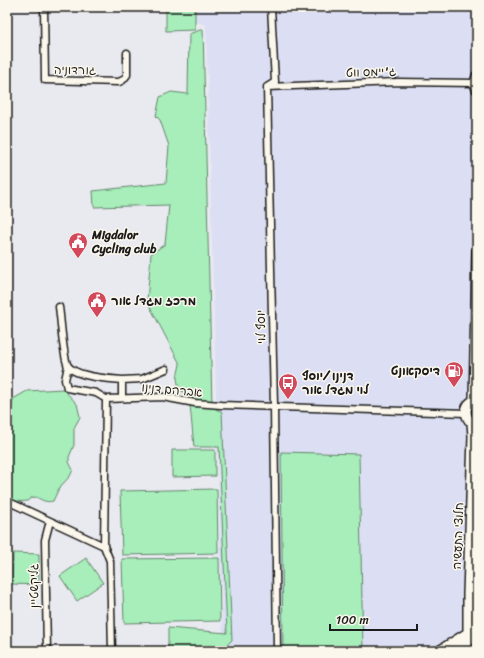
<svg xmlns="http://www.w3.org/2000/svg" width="484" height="658" font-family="Sriracha,'Playpen Sans Hebrew',sans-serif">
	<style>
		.built { fill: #dcdff3 }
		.green { fill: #a7eeba; stroke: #62856b }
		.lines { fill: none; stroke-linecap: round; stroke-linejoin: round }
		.street-casing { stroke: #1c1c1c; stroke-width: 9 }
		.secondary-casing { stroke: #1c1c1c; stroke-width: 12 }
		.street { stroke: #fbf7ec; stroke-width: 6 }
		.secondary { stroke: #fbf7ec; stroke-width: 9 }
		.labels { text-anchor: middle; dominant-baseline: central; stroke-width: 3; stroke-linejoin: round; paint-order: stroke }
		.street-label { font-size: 12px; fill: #1c1c1c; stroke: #fbf7ec }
		.poi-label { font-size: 12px; font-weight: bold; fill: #1c1c1c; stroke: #fbf7ec; text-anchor: start }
	</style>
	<rect width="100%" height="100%" fill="#e9e9f0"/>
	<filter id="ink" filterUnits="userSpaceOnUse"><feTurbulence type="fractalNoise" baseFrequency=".025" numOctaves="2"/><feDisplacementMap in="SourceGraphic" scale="8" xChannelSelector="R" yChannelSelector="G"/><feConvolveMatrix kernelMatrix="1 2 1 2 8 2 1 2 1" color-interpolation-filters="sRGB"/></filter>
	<g filter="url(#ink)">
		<path class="built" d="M152,7H477V651H223L206,25Z"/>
		<path class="green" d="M166,7H195V30L166,31Z
			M203,29L212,407L222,412L232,640L221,651H168V628L227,633L219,447H194L189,394L179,390L177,378L180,364L147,301L151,254L165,244L169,205L94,207L93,191L166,183L169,146L160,120L156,116L160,97L171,92L188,94L189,34Z
			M63,389L77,404L80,417L74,428V445L69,457V462L73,470L70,476L59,488L53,501C46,503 42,500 36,497L31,498L27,501C21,502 11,502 8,495C6,491 8,487 8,483C8,454 7,428 13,399L27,391Z
			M172,450H215V476L172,477Z
			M281,452L359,454L363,651H283Z
			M217,489L218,553L122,555L120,491Z
			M13,553L39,554V585L12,584Z
			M86,558L103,583L77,601L60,576Z
			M219,558L220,621L124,623L122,559Z"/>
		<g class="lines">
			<defs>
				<path id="street" d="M44,7L45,80L119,82L123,80L127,75V53
					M271,7L275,82L267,87L274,406L277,651
					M267,87L398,82L475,83
					M59,307C61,320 63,358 68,366C76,377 110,379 122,380V398
					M68,366L65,380L67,388L96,393L106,399
					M122,380L142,379L166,369
					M7,501L104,546
					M47,651L45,540L50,521
					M112,651L110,561L104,546L106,399L163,397L195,403L221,405L466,413"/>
				<path id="secondary" d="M477,76L475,83L477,89
					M474,400L477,251
					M477,400C467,402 463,411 469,420L477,424
					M439,651L477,627
					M452,651L477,636
					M468,651V594L473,436L472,423"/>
			</defs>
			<use href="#street" class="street-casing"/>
			<use href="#secondary" class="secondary-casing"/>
			<use href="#street" class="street"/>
			<use href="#secondary" class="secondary"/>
		</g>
	</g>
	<defs>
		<symbol id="civic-pin" viewBox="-11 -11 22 30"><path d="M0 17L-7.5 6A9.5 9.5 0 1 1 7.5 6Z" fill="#d1495b" stroke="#fbf7ec"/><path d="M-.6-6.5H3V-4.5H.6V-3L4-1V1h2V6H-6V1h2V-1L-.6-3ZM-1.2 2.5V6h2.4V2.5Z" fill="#fff"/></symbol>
		<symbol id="fuel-pin" viewBox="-11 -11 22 30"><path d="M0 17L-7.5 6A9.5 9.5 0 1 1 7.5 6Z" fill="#d1495b" stroke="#fbf7ec"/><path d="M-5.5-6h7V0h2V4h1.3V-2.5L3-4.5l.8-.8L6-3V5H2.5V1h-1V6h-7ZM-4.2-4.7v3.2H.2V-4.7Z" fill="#fff"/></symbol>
		<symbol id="bus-pin" viewBox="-11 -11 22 30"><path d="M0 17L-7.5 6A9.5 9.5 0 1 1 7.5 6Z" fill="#d1495b" stroke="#fbf7ec"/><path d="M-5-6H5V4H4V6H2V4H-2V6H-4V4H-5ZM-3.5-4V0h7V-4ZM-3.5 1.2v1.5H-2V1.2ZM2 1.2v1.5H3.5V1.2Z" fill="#fff"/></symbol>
	</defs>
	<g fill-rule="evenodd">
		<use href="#civic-pin" x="67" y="231" width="22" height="30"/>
		<use href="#civic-pin" x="86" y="290" width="22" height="30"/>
		<use href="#fuel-pin" x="443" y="360" width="22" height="30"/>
		<use href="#bus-pin" x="277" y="372" width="22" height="30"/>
	</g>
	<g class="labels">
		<g class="street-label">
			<text transform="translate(75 70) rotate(1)">גורדוניה</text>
			<text transform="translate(371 72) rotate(-2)">ג'יימס ווט</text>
			<text transform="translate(261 327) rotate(-91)">יוסף לוי</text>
			<text transform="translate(172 390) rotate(5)">אברהם דנינו</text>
			<text transform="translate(458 536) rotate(-88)">חלוצי התעשיה</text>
			<text transform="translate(34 586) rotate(-91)">גליקשטיין</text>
		</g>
		<g class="poi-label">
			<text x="92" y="235">Migdalor<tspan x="92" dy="14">Cycling club</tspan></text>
			<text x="111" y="301">מרכז מגדל אור</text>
			<text x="440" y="371" text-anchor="end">דיסקאונט</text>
			<text x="302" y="376">דנינו /יוסף<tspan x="302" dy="14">לוי מגדל אור</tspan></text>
		</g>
	</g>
	<rect width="484" height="658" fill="none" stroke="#fbf7ec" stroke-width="24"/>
	<rect x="12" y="12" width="460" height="634" fill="none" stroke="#1c1c1c" stroke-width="1.5" filter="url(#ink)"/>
	<path d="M330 624v6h87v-6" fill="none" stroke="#1c1c1c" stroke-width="2"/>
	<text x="336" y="624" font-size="12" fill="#1c1c1c" stroke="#fbf7ec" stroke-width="3" paint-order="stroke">100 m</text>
</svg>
